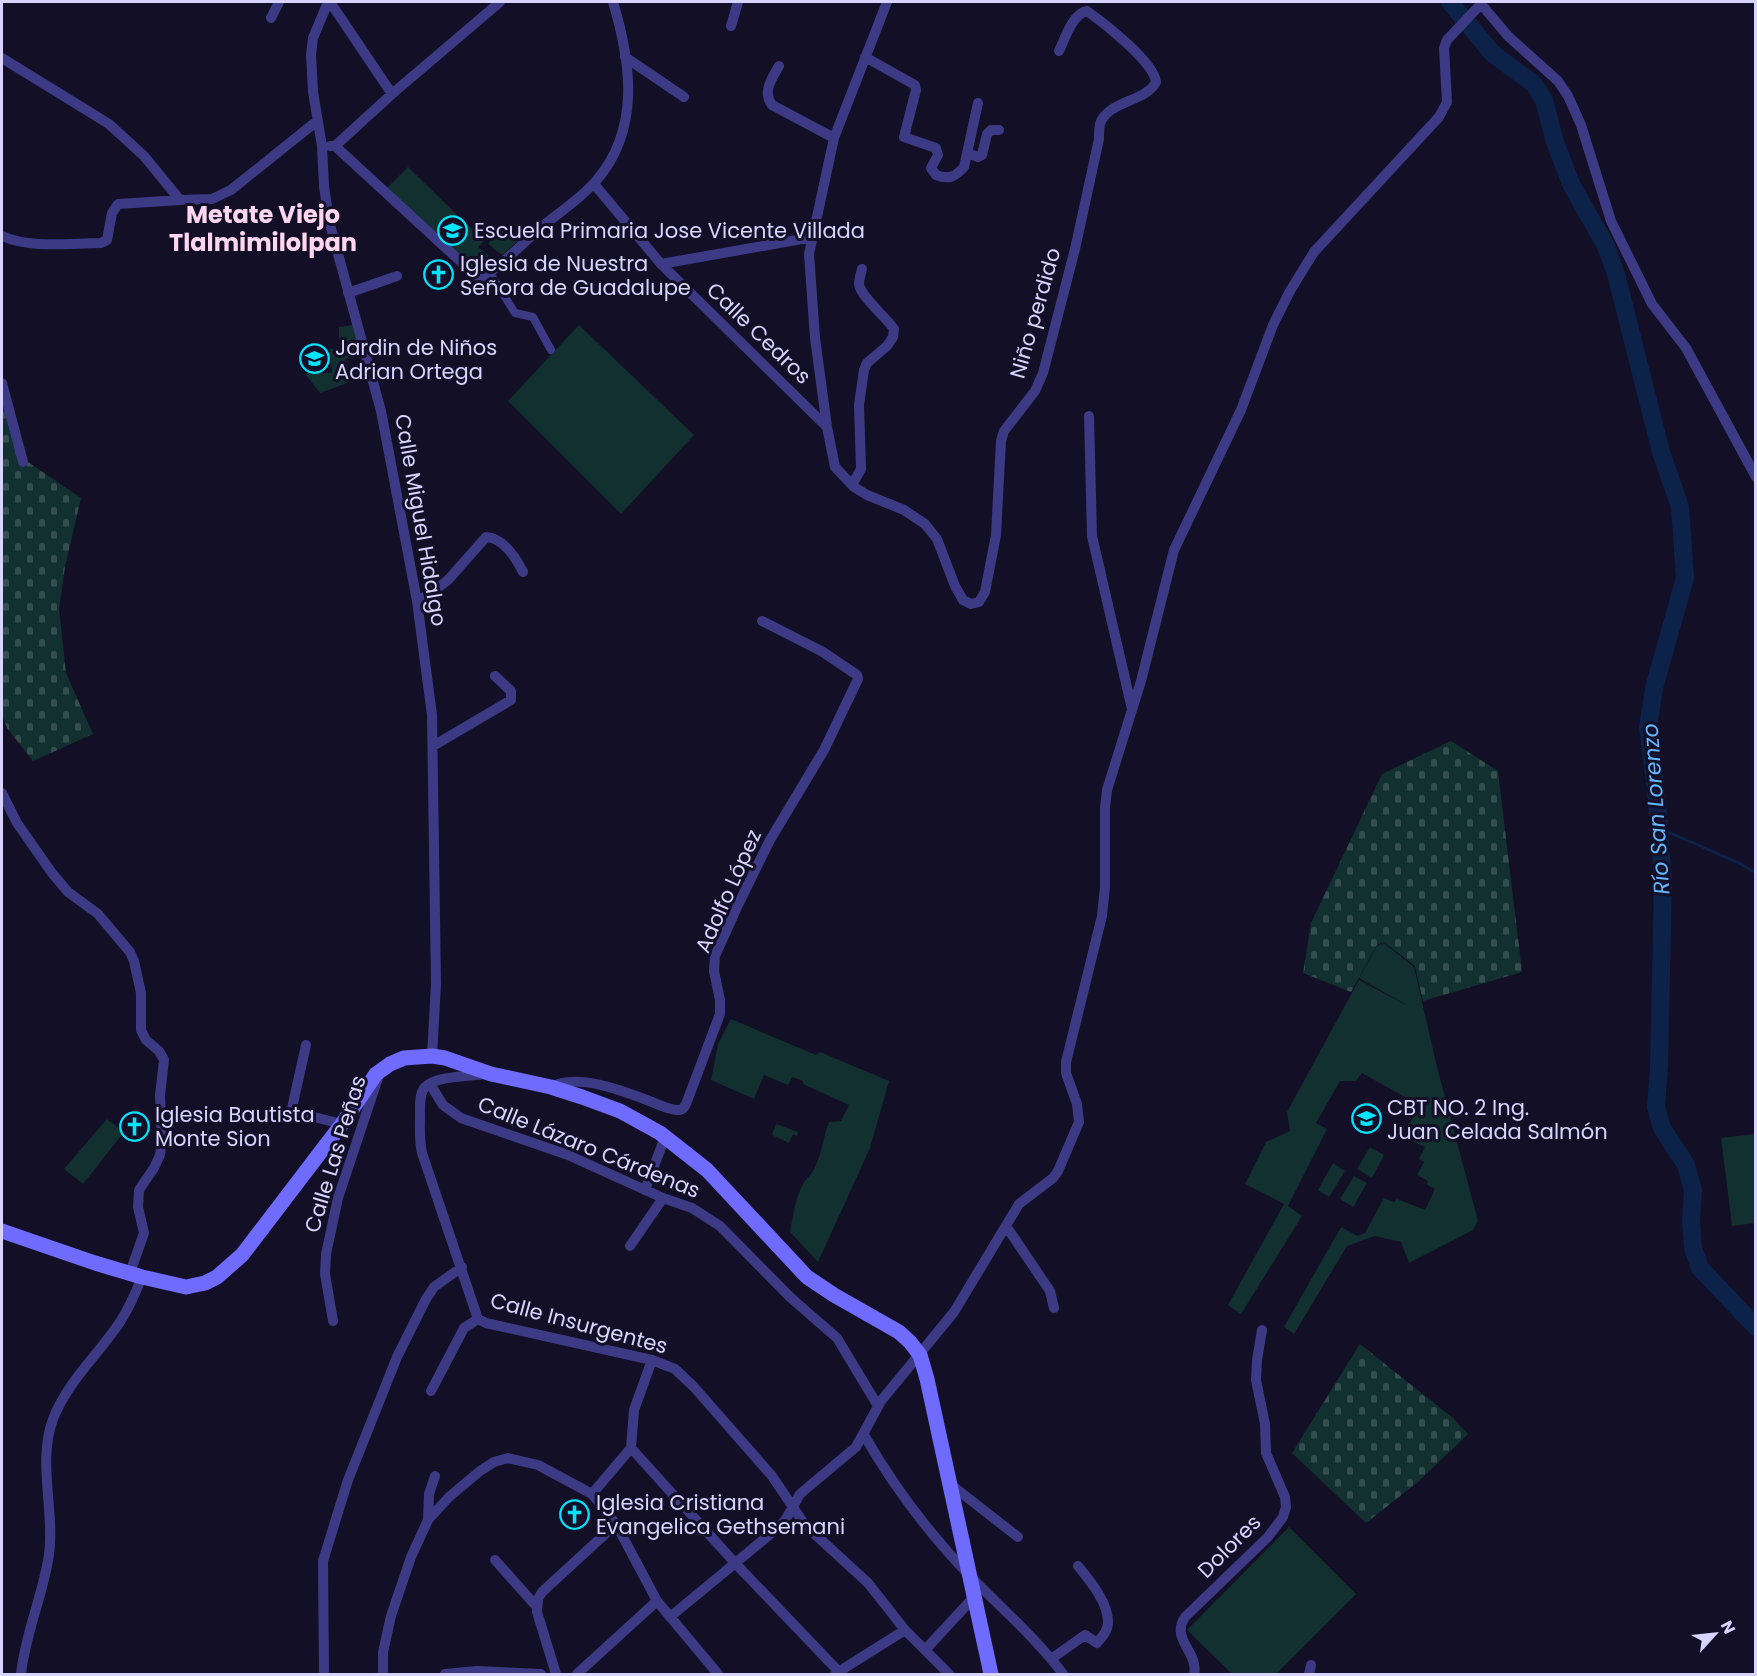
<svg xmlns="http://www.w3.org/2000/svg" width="1757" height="1676" font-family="Poppins,sans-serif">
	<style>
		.green { fill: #12302f }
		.cemetery { fill: url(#cemetery-stones) }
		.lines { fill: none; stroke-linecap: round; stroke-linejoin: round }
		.stream { stroke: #0c2248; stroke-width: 3 }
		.river { stroke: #0c2248; stroke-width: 18 }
		.pedestrian { stroke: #3d3a85; stroke-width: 8 }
		.minor { stroke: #3d3a85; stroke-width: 10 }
		.secondary { stroke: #6f6bff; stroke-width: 15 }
		.labels { text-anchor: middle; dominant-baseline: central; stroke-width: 6; stroke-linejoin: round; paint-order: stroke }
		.poi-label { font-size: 21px; fill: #d9d4ff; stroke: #130f26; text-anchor: start }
		.street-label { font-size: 21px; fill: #d9d4ff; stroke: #130f26 }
		.water-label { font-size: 22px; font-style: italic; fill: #62b6ff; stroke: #130f26 }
		.quarter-label { font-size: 24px; font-weight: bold; fill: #ffd6f0; stroke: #130f26 }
	</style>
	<defs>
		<pattern id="cemetery-stones" width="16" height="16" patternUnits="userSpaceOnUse" patternTransform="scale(1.5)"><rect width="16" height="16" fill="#12302f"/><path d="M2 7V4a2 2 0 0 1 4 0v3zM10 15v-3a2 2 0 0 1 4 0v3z" fill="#344d4e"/></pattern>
	</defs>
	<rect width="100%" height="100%" fill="#130f26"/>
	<path class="green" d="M408,167L484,241L478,247L496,261L483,272L475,269L387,188Z
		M503,226L519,240L502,255L488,244Z
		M354,325L361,354L345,359L350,375L365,370L366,376L320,393L306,375L307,373H332L330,349L339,348V327Z
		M579,325L694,435L621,514L508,401Z
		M1384,943L1414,967L1437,1067L1478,1221L1473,1230L1409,1263L1401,1242L1375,1236L1347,1246L1294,1334L1284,1327L1341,1227L1358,1236L1365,1233L1384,1198L1394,1202L1397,1199L1425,1210L1435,1189L1427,1185L1428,1181L1417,1175L1424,1162L1419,1159L1425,1147L1403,1137L1419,1105L1362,1073L1356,1081H1340L1316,1123L1327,1129L1288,1206L1302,1216L1241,1314L1228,1305L1284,1204L1245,1184L1266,1142L1290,1131L1287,1112L1359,980L1412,1008L1359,978L1377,946Z
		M731,1019L816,1055L820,1052L889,1081L870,1148L818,1262L790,1232C793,1217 795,1200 802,1186C805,1179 812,1175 815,1167C822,1153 823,1137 829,1122L841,1121L849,1105L803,1084V1081L792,1077L788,1085L764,1075L754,1099L711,1080L718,1044Z
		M107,1119L124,1132L83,1184L64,1169Z
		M776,1124L798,1132L797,1136L793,1134L789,1143L772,1135Z
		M1755,1134V1223L1732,1226L1721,1138Z
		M1370,1147L1384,1155L1372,1178L1357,1169Z
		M1333,1163L1345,1171L1329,1197L1318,1190Z
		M1354,1176L1367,1183L1353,1207L1340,1199Z
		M1289,1527L1356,1594L1276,1674H1232L1187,1630Z"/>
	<path class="cemetery" d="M2,402L18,462H28L81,498L65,567L59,609L66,673L93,734L33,761L7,728L2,715Z
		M1451,741L1498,771L1522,972L1423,1001L1415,966L1384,942L1377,945L1351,992L1303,973L1311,923L1382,774Z
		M1360,1344L1454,1419L1468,1434L1418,1482L1366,1523L1292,1453Z"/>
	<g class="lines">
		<path class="stream" d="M1659,828L1739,863L1756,873"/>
		<path class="river" d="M1450,2L1493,54L1534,84L1544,100L1555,142L1572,186L1606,246L1616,274L1661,452L1680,507L1685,578L1654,688L1648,727L1657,800L1663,881L1659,1066L1656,1107L1662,1128L1686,1165L1693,1190L1691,1221L1693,1248L1700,1268L1756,1327"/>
		<path class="pedestrian" d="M490,273L515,313L533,317L551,350"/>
		<path class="minor" d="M328,2L313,38L311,55L313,92L322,146L324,186L329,221L381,411L417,601L432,715L436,984L432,1056
			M330,2L392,94
			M887,2L834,138L809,254L815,338L827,427L835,467L854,487L867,495L904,510L925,524L937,539L955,586L963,600L971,604L979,602L985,592L996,535L1001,441L1004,431L1035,391L1043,373L1075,249L1099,139C1099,134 1099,129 1100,124C1107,101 1146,102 1156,82C1154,62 1104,23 1087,11C1072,14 1065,39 1059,51
			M271,18L279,2
			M731,26L738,2
			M625,57L684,97
			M865,57L915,85L916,90L904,137L936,148L938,155L931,168L936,175C949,180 955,177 964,167L978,103
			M2,58L109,124L144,156L180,200L212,199L231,190L317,121
			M779,66C772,78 762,92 772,105L834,138
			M330,146H335L392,94L500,2
			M335,146L472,272L479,277H483C505,263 523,242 543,226C560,212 581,198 596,181C641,129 631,62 613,2
			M967,153L978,157L982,155L987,134L991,130H999
			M594,184L661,264L827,427
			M2,236C31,249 69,243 101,243L107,240L112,213L118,204L180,200
			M661,264L813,237
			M348,293L397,276
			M2,383L23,462
			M1089,416L1092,536L1132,709
			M852,485L861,469L859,405L864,370L867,363L887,346L893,337L894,329C886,317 860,296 859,284C859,279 861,274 862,269
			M417,601L431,593L448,580L486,537C504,538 516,558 523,572
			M433,746L511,700V691L495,676
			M2,793L17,823L52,873L68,892L98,914L130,952L134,961L141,993V1030L146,1040L159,1051L164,1060L160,1095L162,1139L160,1155L154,1168L139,1190L138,1207L144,1233L130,1273
			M306,1045L292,1108L298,1113L342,1124
			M486,1074C471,1076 435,1076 425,1087C419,1094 420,1106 420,1115C420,1128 419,1140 422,1153L478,1319L486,1323L652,1360L675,1369L694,1387L772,1476L805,1525L868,1583L905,1630L949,1674
			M430,1084L443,1105L461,1118L568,1155L663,1198L692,1208L720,1226L790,1297L837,1338L878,1406
			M551,1087C577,1072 626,1092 652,1102C660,1105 671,1111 680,1110C684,1109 684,1107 686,1104L720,1014V1000L714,971L715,956L738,905L770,840L824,750L858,679L857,675L823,652L762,621
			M645,1190L665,1137
			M1006,1226L1050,1291L1054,1308
			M630,1246L663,1198
			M333,1321L325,1274L326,1254L338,1198L378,1078
			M431,1391L464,1328L478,1319
			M864,1435C894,1487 930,1535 972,1578C1003,1610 1037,1639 1063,1674
			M631,1448L735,1563L841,1674
			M950,1484L1018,1537
			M592,1494L631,1448L634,1410L652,1360
			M428,1520L429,1494L435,1476
			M495,1560L536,1606
			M670,1617L780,1526L786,1519L800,1494L856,1447L881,1401L954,1312L1019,1204L1053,1178L1058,1171L1079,1122L1077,1104L1066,1073V1062L1102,916L1105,887V808L1107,790L1141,681L1174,550L1241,410L1273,325L1290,291L1314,252L1439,117L1447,102L1444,48L1447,40L1481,4L1508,36L1558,81L1568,96L1581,125L1611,221L1652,304L1686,348L1756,477
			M925,1650L974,1597
			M1051,1659L1085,1635L1097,1643C1102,1637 1108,1631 1108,1622C1108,1602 1090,1581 1078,1566
			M21,1674C25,1634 43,1595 49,1555C55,1510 37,1462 53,1419C68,1381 98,1355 120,1322C129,1308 136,1292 142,1277
			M324,1674L323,1561L348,1480L397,1357L426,1299L434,1287L462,1267
			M383,1674V1652L391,1616L411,1557L428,1520L449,1497L480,1471L494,1462L508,1458L538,1465L592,1494L616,1524L657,1601L718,1674
			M445,1674L477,1671L541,1674
			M556,1674L537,1612L538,1599L542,1592L616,1524
			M577,1674L657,1601
			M835,1674L905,1630
			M1194,1674C1199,1652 1170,1639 1185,1617L1268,1537L1283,1517L1286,1507L1285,1497L1266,1453L1265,1424L1256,1380L1257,1360L1262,1330
			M1309,1674L1311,1665"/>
		<path class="secondary" d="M2,1231L95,1263L142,1277L186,1287L205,1283L217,1277L242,1255L342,1124L376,1074L390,1064L404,1058L432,1056L445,1058L491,1074L551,1087L582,1097L620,1111L660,1133L707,1170L807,1277L834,1295L899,1332L910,1342L920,1355L927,1379L991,1674"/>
	</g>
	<defs>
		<symbol id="school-ring" viewBox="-11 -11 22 22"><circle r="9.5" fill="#130f26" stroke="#00e5ff" stroke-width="1.5"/><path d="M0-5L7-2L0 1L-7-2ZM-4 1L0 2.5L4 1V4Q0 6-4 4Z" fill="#00e5ff"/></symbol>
		<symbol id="church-ring" viewBox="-11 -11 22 22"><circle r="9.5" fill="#130f26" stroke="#00e5ff" stroke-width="1.5"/><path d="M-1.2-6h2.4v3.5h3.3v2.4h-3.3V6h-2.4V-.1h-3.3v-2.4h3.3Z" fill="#00e5ff"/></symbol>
	</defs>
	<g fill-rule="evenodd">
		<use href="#school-ring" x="436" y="214" width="33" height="33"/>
		<use href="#church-ring" x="422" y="258" width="33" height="33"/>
		<use href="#school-ring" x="298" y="342" width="33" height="33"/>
		<use href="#school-ring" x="1350" y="1102" width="33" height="33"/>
		<use href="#church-ring" x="118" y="1110" width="33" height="33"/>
		<use href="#church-ring" x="558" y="1498" width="33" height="33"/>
	</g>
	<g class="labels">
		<g class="poi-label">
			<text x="474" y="230">Escuela Primaria Jose Vicente Villada</text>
			<text x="460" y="263">Iglesia de Nuestra<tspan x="460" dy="24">Señora de Guadalupe</tspan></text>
			<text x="335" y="347">Jardin de Niños<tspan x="335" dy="24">Adrian Ortega</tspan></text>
			<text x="1387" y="1107">CBT NO. 2 Ing.<tspan x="1387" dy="24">Juan Celada Salmón</tspan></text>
			<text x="155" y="1114">Iglesia Bautista<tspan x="155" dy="24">Monte Sion</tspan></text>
			<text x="596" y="1502">Iglesia Cristiana<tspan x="596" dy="24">Evangelica Gethsemani</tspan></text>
		</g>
		<g class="street-label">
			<text transform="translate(1035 313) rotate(-74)">Niño perdido</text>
			<text transform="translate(759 333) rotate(44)">Calle Cedros</text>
			<text transform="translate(421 520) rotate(80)">Calle Miguel Hidalgo</text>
			<text transform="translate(728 891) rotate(-66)">Adolfo López</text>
			<text transform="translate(589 1147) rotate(22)">Calle Lázaro Cárdenas</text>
			<text transform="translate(335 1154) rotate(-73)">Calle Las Peñas</text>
			<text transform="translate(579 1323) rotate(15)">Calle Insurgentes</text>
			<text transform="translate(1229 1546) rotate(-45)">Dolores</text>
		</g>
		<g class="water-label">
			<text transform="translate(1656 809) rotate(-94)">Río San Lorenzo</text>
		</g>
		<g class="quarter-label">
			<text x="263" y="214">Metate Viejo<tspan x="263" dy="28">Tlalmimilolpan</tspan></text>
		</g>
	</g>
	<rect width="1757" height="1676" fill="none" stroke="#d9d4ff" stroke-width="6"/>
	<g transform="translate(1715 1634) rotate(63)" stroke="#130f26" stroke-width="4.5" paint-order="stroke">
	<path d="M0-4.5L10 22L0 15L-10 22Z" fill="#d9d4ff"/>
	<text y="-9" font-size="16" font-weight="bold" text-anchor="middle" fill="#d9d4ff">N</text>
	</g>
</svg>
